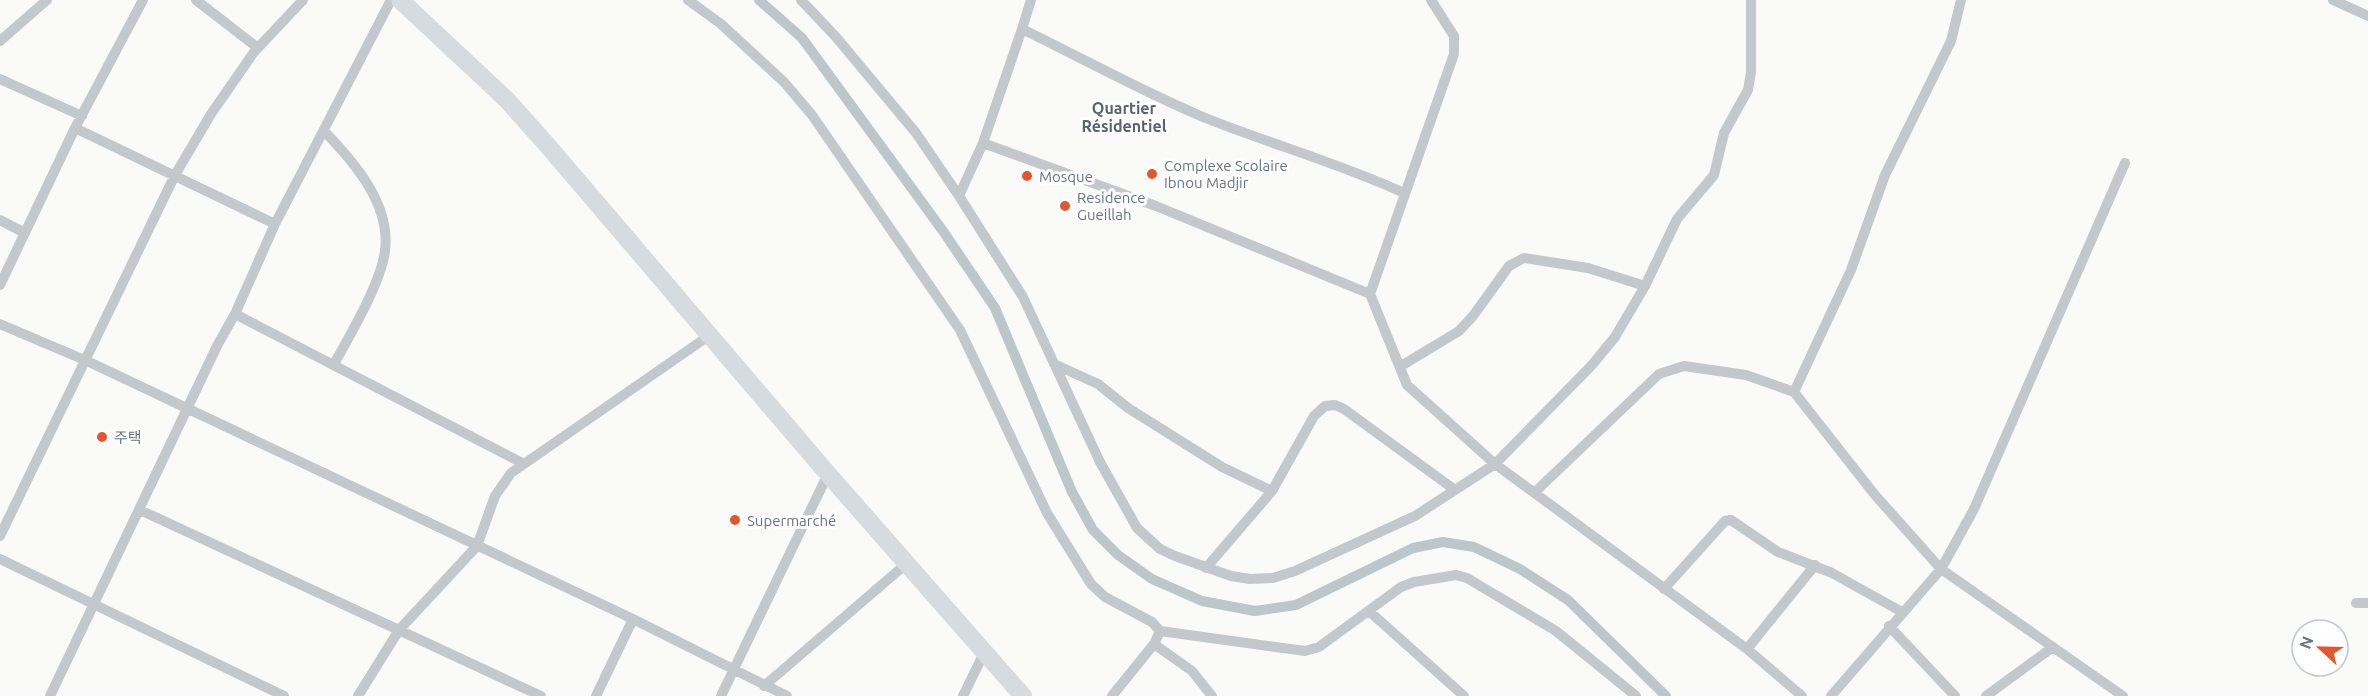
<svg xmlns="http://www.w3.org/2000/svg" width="2368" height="696" font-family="Ubuntu,'Noto Sans KR',sans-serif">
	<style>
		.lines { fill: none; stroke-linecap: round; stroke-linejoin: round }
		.canal { stroke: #bbc7cb; stroke-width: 10 }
		.minor { stroke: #c3c8cc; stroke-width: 10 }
		.trunk { stroke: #d6dbdf; stroke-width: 18 }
		.poi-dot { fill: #e4572e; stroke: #fff; stroke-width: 2 }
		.labels { text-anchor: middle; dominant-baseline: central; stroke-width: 6; stroke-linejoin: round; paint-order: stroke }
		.poi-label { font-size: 15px; fill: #657683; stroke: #fff; text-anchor: start }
		.neighbourhood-label { font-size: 16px; font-weight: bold; fill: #57646e; stroke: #fff }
	</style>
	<rect width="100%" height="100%" fill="#fafaf8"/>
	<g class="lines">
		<path class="canal" d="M759,0L802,38L943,231L995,308L1072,492L1093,530L1118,555L1152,579L1202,601L1255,611L1296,605L1413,548L1443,542L1474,547L1520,569L1568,600L1666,696"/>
		<path class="minor" d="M196,0L258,48
			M688,0L721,24L784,82L812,115L960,330L1047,513L1091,584L1105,597L1152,622L1160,631L1305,651L1319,647L1401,587L1414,582L1456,575L1467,578L1556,631L1636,696
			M801,0L836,37L916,133L959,196L1023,297L1100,462L1137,528L1160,549L1175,556L1231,576L1250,579L1273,578L1295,571L1415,516L1495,464L1592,365L1615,337L1645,286L1677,219L1714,175L1724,133L1748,90L1751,72V0
			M1031,0L1022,29C1082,58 1141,91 1203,117C1270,144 1339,163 1404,193
			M1431,0L1454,36V54L1370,294L1407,385L1495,464L1747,649L1802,696
			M2333,0L2368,16
			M0,41L47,0
			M0,79L82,116
			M75,128L275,224
			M325,132C355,163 391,205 385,251C381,283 350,335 334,364
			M983,143L1156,206L1370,294
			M959,196L983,143L1022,29
			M0,220L25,233
			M0,285L75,128L143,0
			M235,314L524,464
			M0,324L87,361L633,619L787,696
			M1054,364L1098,384L1128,408L1222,467L1272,491
			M1401,366L1459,331L1473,316L1509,266L1524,258L1588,268L1645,286
			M1794,392L1851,270L1885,175L1951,41L1961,0
			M1535,492L1659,374L1684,366L1746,375L1794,392L1875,495L1941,569L2123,696
			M140,510L541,696
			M0,536L175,175L211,114L254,52L303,0
			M0,559L284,696
			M1206,568L1272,491L1314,416L1325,406L1335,405L1344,409L1455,490
			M1664,589L1725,521L1731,520L1778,552L1832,573L1902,612
			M2356,603H2368
			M1370,612L1464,696
			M1889,626L1955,696
			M1154,644L1192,671L1212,696
			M1747,649L1815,565
			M764,686L906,564
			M50,696L218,344L235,314L275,224L391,0
			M358,696L399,630L477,546L495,496L511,473L710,335
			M596,696L633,619
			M721,696L828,474
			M963,696L984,653
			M1112,696L1154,644L1160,631
			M1831,696L1941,569L1974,509L2125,163
			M1986,696L2053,647"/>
		<path class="trunk" d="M400,0L507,100L548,146L828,474L1023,696"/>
	</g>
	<g class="poi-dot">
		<circle cx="1152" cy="174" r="6"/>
		<circle cx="1027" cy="176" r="6"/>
		<circle cx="1065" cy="206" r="6"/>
		<circle cx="102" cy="437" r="6"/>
		<circle cx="735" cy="520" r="6"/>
	</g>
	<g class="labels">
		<g class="poi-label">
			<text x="1164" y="165">Complexe Scolaire<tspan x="1164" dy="17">Ibnou Madjir</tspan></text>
			<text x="1039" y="176">Mosque</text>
			<text x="1077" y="197">Residence<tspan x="1077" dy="17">Gueillah</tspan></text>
			<text x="114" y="437">주택</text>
			<text x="747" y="520">Supermarché</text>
		</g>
		<g class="neighbourhood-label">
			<text x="1124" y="108">Quartier<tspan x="1124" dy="18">Résidentiel</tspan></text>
		</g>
	</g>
	<g transform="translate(2320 648) rotate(292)"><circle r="28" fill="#ffffff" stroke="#c1c8cd" stroke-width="1.5"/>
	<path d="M0-4.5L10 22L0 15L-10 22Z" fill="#e4572e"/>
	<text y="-9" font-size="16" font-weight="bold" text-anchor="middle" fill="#657683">N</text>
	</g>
</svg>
